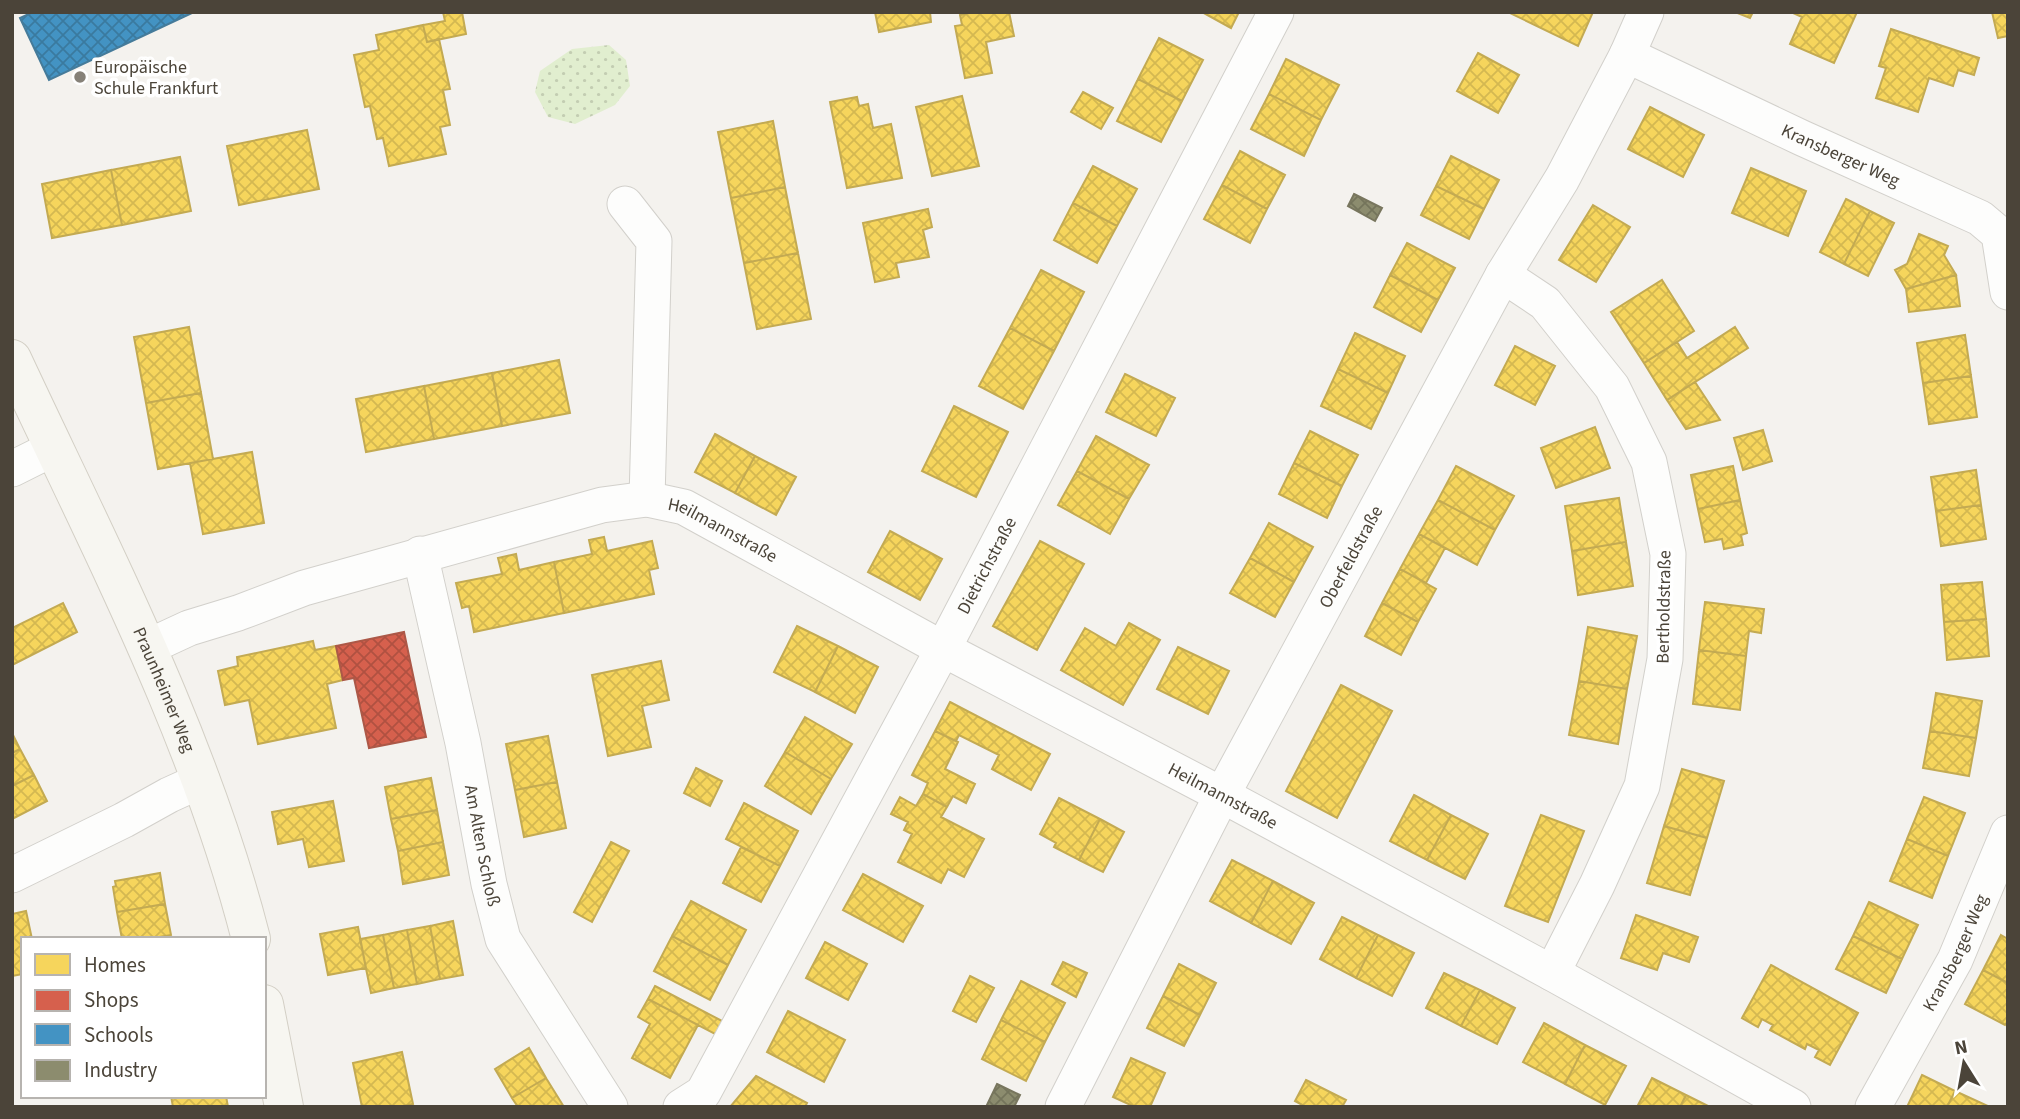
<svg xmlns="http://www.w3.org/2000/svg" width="2020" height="1119" font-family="'Source Sans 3',sans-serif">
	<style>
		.park { fill: url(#park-dots) }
		.homes { fill: url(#homes-cross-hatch); stroke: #c3aa52; stroke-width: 2 }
		.shops { fill: url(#shops-cross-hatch); stroke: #ac5847; stroke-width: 2 }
		.schools { fill: url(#schools-cross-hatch); stroke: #457b9a; stroke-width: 2 }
		.industry { fill: url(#industry-cross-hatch); stroke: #78765e; stroke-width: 2 }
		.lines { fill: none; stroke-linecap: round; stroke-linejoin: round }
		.street-casing { stroke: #d2d0cb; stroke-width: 37 }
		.secondary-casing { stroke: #d3cfc5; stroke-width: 40 }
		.street { stroke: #fdfdfc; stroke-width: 35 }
		.secondary { stroke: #f7f6f1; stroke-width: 38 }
		.poi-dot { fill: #868178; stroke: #fff; stroke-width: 2.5 }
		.labels { text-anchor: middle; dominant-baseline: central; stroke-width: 7; stroke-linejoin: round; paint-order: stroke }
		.poi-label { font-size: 18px; fill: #4b4439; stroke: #fff; text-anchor: start }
		.street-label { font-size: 18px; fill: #4b4439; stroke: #fff }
	</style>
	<defs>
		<pattern id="park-dots" width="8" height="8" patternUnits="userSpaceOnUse" patternTransform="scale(1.75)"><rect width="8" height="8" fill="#e1eecf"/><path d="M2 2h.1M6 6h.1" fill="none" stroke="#c3cdb2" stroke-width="1.8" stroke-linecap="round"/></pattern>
		<pattern id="homes-cross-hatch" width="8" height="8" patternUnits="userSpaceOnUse" patternTransform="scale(1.75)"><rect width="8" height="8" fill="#f6d55c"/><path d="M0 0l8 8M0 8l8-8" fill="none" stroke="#d4b851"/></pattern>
		<pattern id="shops-cross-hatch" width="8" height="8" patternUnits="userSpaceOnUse" patternTransform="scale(1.75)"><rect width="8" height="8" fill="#d6604d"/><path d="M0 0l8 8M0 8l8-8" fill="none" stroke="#b05141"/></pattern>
		<pattern id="schools-cross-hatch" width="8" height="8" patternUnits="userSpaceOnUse" patternTransform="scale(1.75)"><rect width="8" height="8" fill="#4393c3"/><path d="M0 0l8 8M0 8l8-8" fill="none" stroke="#3a7a9f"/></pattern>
		<pattern id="industry-cross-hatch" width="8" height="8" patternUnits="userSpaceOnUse" patternTransform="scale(1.75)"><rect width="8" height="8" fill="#8c8c6e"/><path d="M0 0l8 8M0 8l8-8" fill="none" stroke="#74745b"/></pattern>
	</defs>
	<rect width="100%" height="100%" fill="#f4f2ee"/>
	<path class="park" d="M609,45L626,60L630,86L615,105L575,124L548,117L535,92L540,71L572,49Z"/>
	<path class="homes" d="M443,12H462L466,34L427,42L423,25L445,21Z
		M875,12H930L931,22L879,32Z
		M974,12H1009L1014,36L986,42L992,73L965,78L955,26L962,25L960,15Z
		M1202,12H1239L1231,28Z
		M1508,12H1593L1578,46Z
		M1735,12H1753L1750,18Z
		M1791,12H1857L1834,63L1790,44L1802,17Z
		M1992,12H2008V36L1998,38Z
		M423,25L427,42L439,39L450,89L443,90L450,125L440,127L446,154L389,166L383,138L377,139L370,106L365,107L354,55L379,50L376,35Z
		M1891,29L1979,58L1974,75L1958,70L1953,86L1929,78L1918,112L1876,98L1886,68L1879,66Z
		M1159,38L1203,60L1182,101L1138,79Z
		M1478,53L1519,75L1498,113L1457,91Z
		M1286,59L1339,85L1321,120L1269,94Z
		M1138,79L1182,101L1161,142L1117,121Z
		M1083,92L1113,108L1101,129L1071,112Z
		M1269,94L1321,120L1304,156L1251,129Z
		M962,96L979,166L932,176L916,107Z
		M857,97L859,106L868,104L873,128L891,124L902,178L847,188L830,102Z
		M1650,107L1704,135L1683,177L1628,149Z
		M773,121L785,187L731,198L718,132Z
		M307,130L319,189L239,205L227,146Z
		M1240,151L1285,175L1267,209L1222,185Z
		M1451,156L1499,180L1484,209L1436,186Z
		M180,157L191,211L122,225L111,170Z
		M1093,166L1137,189L1117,226L1073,203Z
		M1751,168L1806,191L1788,236L1732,213Z
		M111,170L122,225L52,238L42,184Z
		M1222,185L1267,209L1250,243L1204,219Z
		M1436,186L1484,209L1469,239L1421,215Z
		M785,187L798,253L744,263L731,198Z
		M1846,199L1870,211L1844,264L1820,252Z
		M1073,203L1117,226L1097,263L1054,240Z
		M1593,205L1630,227L1596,282L1559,260Z
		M928,209L932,227L923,230L929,257L896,263L899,277L875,282L863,223Z
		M1870,211L1894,223L1868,276L1844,264Z
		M1919,234L1948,246L1944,255L1956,275L1906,289L1895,270L1907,264Z
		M1407,243L1455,268L1438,300L1390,275Z
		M798,253L811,319L757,329L744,263Z
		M1041,270L1084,292L1054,351L1010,328Z
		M1390,275L1438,300L1421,332L1374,307Z
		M1956,275L1960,306L1909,312L1906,289Z
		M1662,280L1694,331L1644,363L1611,312Z
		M189,327L201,393L146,403L134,337Z
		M1735,327L1748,348L1667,400L1644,363L1677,342L1687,358Z
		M1010,328L1054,351L1023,409L979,386Z
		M1355,333L1405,356L1388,393L1338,369Z
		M1965,335L1971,376L1923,383L1917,343Z
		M1515,346L1555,366L1535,405L1495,385Z
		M559,360L570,413L502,426L492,373Z
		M1338,369L1388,393L1371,429L1321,406Z
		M492,373L502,426L434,439L424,386Z
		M1125,374L1175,398L1156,436L1106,412Z
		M1971,376L1977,417L1929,424L1923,383Z
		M1695,382L1720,420L1686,429L1667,400Z
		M424,386L434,439L366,452L356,399Z
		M201,393L213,459L158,469L146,403Z
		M954,406L1008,432L976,497L922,471Z
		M1595,427L1610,468L1556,488L1541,448Z
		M1763,430L1772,461L1743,470L1734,438Z
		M1310,431L1358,455L1342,486L1294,463Z
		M715,434L755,456L735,493L695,472Z
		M1096,436L1149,465L1129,499L1077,471Z
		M252,452L264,523L203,534L190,463Z
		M755,456L796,477L776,515L735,493Z
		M1294,463L1342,486L1327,518L1279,494Z
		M1456,466L1514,496L1495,530L1438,500Z
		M1733,466L1740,500L1698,509L1691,475Z
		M1976,470L1981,505L1936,511L1931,477Z
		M1077,471L1129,499L1110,534L1058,505Z
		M1619,498L1626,542L1572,551L1565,506Z
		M1438,500L1495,530L1477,565L1419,534Z
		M1740,500L1747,533L1741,535L1743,545L1724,549L1722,539L1705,542L1698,509Z
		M1981,505L1986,539L1941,546L1936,511Z
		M1269,523L1313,547L1294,582L1250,558Z
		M890,531L942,559L920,600L868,572Z
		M1419,534L1445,548L1426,583L1400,569Z
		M604,537L607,551L652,541L658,568L649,570L654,594L564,613L554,562L592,554L589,540Z
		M1040,541L1084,564L1037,650L993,626Z
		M1626,542L1633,586L1578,595L1572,551Z
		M516,554L519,570L554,562L564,613L474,632L469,606L462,608L456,583L502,574L498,558Z
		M1250,558L1294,582L1275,617L1230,593Z
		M1400,569L1436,589L1418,622L1382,603Z
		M1982,582L1986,619L1944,622L1941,585Z
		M1705,602L1764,609L1761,633L1749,631L1746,656L1699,650Z
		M63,603L77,632L12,665V628Z
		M1382,603L1418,622L1401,655L1365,636Z
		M1986,619L1989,656L1947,660L1944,622Z
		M1129,623L1160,640L1123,705L1061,670L1085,628L1116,646Z
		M797,626L838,646L815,692L774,672Z
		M1588,627L1637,636L1627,689L1579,681Z
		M313,641L315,650L336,646L343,680L327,684L336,728L258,744L249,700L225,705L218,671L238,666L237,657Z
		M838,646L878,667L855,713L815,692Z
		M1178,647L1229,671L1208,714L1157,689Z
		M1699,650L1746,656L1740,710L1693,704Z
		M661,661L669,700L642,706L651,747L608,756L592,675Z
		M1579,681L1627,689L1618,744L1569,735Z
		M1341,685L1392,711L1337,818L1286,791Z
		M1936,693L1982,701L1976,738L1930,731Z
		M950,702L1050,754L1031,790L992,769L999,755L959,735L956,741L935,731Z
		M805,717L852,744L831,779L785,752Z
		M935,731L958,742L945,769L975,784L966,803L953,796L947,807L923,794L928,783L912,775Z
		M1930,731L1976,738L1969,776L1923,768Z
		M12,733L20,749L12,753Z
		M548,736L557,782L515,790L506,744Z
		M20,749L34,775L12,786V753Z
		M785,752L831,779L811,814L765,786Z
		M696,768L722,781L710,806L684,793Z
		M1682,769L1724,781L1707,838L1664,826Z
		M34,775L47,801L12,819V786Z
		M431,778L437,810L391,819L385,787Z
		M557,782L566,828L524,837L515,790Z
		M923,794L947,807L941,817L984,839L964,877L948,869L941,883L898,862L912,834L904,830L908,822L891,814L900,797L916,806Z
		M1414,795L1451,815L1427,860L1390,841Z
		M1924,797L1965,813L1948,856L1907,839Z
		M1059,798L1100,819L1079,860L1054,847L1056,843L1040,834Z
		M333,801L344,861L309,867L303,839L278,844L272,812Z
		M744,803L798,831L780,866L726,839Z
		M437,810L443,842L398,851L391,819Z
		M1451,815L1488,834L1465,879L1427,860Z
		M1541,815L1584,831L1548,922L1505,906Z
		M1100,819L1124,832L1103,872L1079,860Z
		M1664,826L1707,838L1690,895L1647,883Z
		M1907,839L1948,856L1932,898L1890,881Z
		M443,842L449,875L403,884L398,851Z
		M611,842L629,851L592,922L574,912Z
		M741,847L780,866L761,902L723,883Z
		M1232,860L1273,881L1251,923L1210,901Z
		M160,873L165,904L117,912L113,887L116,886L115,881Z
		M863,874L923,906L903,942L843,910Z
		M1273,881L1314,903L1291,944L1251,923Z
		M691,901L746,930L728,965L672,936Z
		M1869,902L1918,925L1902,959L1853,936Z
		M165,904L171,935L148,939H122L117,912Z
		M26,911L32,939H23V974L12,976V914Z
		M1636,915L1698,937L1689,962L1663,953L1657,970L1621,958Z
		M1342,917L1378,935L1356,978L1320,959Z
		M453,921L463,975L440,979L430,926Z
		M430,926L440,979L417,984L407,930Z
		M358,927L366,968L328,975L320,934Z
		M407,930L417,984L394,988L383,935Z
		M383,935L394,988L371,993L360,939Z
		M1378,935L1414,953L1392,996L1356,978Z
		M2001,935L2008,939V983L1983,970Z
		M672,936L728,965L710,1000L654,971Z
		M1853,936L1902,959L1886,993L1836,969Z
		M825,942L867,964L848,1000L806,978Z
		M1063,962L1087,973L1076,997L1052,984Z
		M1179,964L1216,983L1200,1015L1163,996Z
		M1771,965L1858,1013L1830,1065L1815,1057L1819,1050L1807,1044L1805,1049L1770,1030L1773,1025L1762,1019L1758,1027L1742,1018Z
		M1983,970L2008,983V1021L2005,1025L1965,1004Z
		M1444,973L1480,990L1461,1026L1426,1008Z
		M970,976L994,988L976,1022L953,1011Z
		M1021,981L1065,1003L1045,1042L1001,1020Z
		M655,986L724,1022L717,1035L648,999Z
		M1480,990L1515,1008L1497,1044L1461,1026Z
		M1163,996L1200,1015L1184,1046L1147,1028Z
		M648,999L698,1025L670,1078L632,1058L650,1024L638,1017Z
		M788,1011L845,1040L824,1082L767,1052Z
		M1001,1020L1045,1042L1026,1081L982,1059Z
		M1544,1023L1585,1045L1565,1084L1523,1062Z
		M1585,1045L1626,1066L1605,1105L1565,1084Z
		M529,1048L546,1078L512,1098L495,1069Z
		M402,1052L413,1104L399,1107H362L353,1063Z
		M1131,1058L1165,1073L1150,1107H1135L1113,1097Z
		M1922,1075L1955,1091L1947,1107H1907Z
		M756,1076L807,1103L805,1107H730Z
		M546,1078L564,1107H518L512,1098Z
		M1652,1078L1686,1095L1680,1107H1637Z
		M1306,1080L1346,1100L1342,1107H1306L1295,1101Z
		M1955,1091L1988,1106L1987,1107H1947Z
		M1686,1095L1710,1107H1680Z
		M171,1096H226L228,1107H173Z"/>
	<path class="shops" d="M404,632L426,737L369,748L354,678L343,680L336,646Z"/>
	<path class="schools" d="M33,12H194L49,80L20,18Z"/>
	<path class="industry" d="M1354,194L1382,208L1375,221L1348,206Z
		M997,1084L1020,1095L1014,1107H986Z"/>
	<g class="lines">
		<defs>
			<g id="street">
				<path id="s1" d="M1627,55L1802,138L1980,218L1999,234L2008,292"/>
				<path d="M625,204L654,241L647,499"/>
				<path d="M1503,275L1545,303L1612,387L1649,462L1668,554L1665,659L1642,786L1597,885L1552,973"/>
				<path d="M12,469L54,448"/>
				<path id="s2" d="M420,554L463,743L489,884L503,939L610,1107"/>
				<path id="s3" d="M148,647L189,628L238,613L304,588L602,505L647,499L684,507L943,649L1222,795L1552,973L1793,1107"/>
				<path d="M12,875L124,820L169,795L202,780"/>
				<path id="s4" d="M681,1107L703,1093L943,649L1276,12"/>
				<path id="s5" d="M1063,1107L1222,795L1503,275L1562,179L1627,55L1646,12"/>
				<path id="s6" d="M1873,1107L1955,960L2008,833"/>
			</g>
			<g id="secondary">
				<path id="s7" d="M12,359C100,548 199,735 251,939"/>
				<path d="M264,1004L284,1107"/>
			</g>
		</defs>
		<use href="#street" class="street-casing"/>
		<use href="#secondary" class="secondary-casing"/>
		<use href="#street" class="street"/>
		<use href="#secondary" class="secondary"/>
	</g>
	<circle class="poi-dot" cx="80" cy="77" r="7"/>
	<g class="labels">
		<g class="poi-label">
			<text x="94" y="67">Europäische<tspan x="94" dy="21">Schule Frankfurt</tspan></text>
		</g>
		<g class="street-label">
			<text stroke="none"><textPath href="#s1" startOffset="236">Kransberger Weg</textPath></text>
			<text stroke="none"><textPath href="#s3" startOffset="604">Heilmannstraße</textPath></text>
			<text stroke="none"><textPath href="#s5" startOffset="621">Oberfeldstraße</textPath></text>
			<text stroke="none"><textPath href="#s4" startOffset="625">Dietrichstraße</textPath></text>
			<text transform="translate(1664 607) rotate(-89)">Bertholdstraße</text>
			<text stroke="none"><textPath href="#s7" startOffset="364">Praunheimer Weg</textPath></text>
			<text stroke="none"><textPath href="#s3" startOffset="1171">Heilmannstraße</textPath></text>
			<text stroke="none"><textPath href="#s2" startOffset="298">Am Alten Schloß</textPath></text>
			<text stroke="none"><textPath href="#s6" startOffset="175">Kransberger Weg</textPath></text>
		</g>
	</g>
	<rect width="2020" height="1119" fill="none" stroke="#4b4439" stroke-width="28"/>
	<rect x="21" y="937" width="245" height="161" fill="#ffffff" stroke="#b7b4b0" stroke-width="2"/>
	<rect x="35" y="954" width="35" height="21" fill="#f6d55c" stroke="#b7b4b0" stroke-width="2"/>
	<text x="84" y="972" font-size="21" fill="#4b4439">Homes</text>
	<rect x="35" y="990" width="35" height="21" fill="#d6604d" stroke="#b7b4b0" stroke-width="2"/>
	<text x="84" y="1007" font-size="21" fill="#4b4439">Shops</text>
	<rect x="35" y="1024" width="35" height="21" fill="#4393c3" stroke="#b7b4b0" stroke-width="2"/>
	<text x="84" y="1042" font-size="21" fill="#4b4439">Schools</text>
	<rect x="35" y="1060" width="35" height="21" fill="#8c8c6e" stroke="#b7b4b0" stroke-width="2"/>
	<text x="84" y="1077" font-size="21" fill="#4b4439">Industry</text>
	<g transform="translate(1964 1063) rotate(349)" stroke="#ffffff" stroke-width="5" paint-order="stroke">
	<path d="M0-5L12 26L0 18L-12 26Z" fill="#4b4439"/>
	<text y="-10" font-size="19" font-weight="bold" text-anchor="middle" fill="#4b4439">N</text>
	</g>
</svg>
